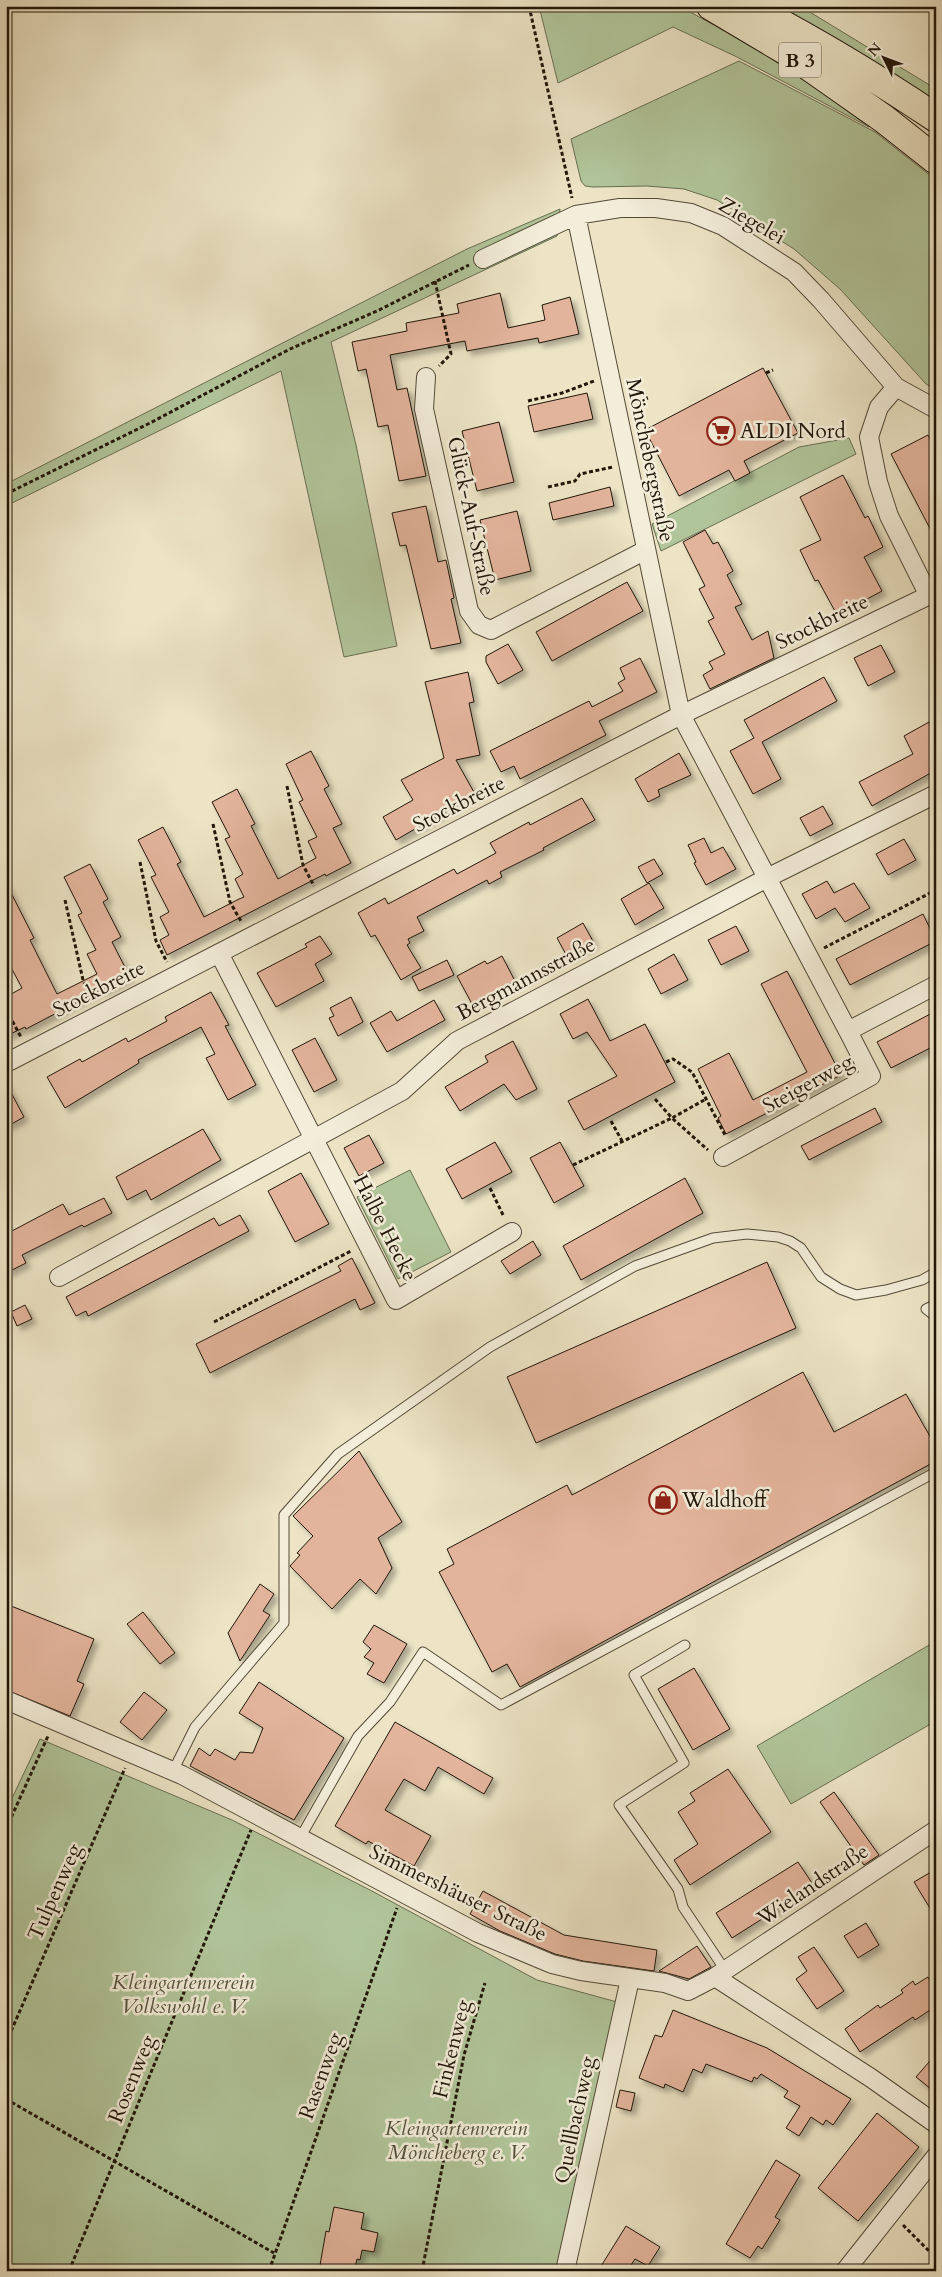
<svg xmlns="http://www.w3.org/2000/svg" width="942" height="2277" font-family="Cardo,serif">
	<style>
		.green { fill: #b1c59a; stroke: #686e52 }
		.building { fill: #e3b49c; stroke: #201609; filter: url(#shadow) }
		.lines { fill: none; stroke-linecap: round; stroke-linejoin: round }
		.service-casing { stroke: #534a38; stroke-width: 11 }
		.minor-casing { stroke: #534a38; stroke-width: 20 }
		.primary-casing { stroke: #201609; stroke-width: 30 }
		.path { stroke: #201609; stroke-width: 3; stroke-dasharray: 4 2.5; stroke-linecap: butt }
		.service { stroke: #f3edd9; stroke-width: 9 }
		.minor { stroke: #f3edd9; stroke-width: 18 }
		.primary { stroke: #ece4c5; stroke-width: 28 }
		.labels { text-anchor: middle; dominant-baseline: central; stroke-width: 5; stroke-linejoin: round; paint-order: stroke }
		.shield { fill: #f3edd9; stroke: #5f5647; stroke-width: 1 }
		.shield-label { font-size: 20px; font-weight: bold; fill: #201609 }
		.street-label { font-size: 21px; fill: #201609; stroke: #f3edd9 }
		.poi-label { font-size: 21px; fill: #201609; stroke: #f3edd9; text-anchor: start }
		.park-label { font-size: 21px; font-style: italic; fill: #53533c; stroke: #f3edd9 }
	</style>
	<defs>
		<filter id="shadow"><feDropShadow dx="4.5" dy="4.5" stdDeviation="2.5" flood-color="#0004"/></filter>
	</defs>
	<rect width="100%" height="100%" fill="#ece4c5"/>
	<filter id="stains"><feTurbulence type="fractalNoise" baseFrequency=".004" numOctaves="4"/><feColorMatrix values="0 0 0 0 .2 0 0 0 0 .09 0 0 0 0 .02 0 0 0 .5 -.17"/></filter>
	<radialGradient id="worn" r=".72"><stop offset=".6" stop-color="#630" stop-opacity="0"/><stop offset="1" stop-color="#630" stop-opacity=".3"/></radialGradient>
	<path class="green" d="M539,6H679L749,44L819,90L869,127L737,57L673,27L558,83Z
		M766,6H800L936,89V109Z
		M739,61L875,132L936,180V390L926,384L840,289L794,249L717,200L684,189L647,186L593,187L585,186L581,181L571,139Z
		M560,209L557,236L331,342L356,445L397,646L344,657L281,371L6,506V484L467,249Z
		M849,438L856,454L661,551L652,524L799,447Z
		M410,1170L451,1252L398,1279L357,1197Z
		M936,1641V1721L791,1804L757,1746Z
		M40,1739L232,1820L370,1890L537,1980L617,2002L558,2271H6V1811Z"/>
	<path class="building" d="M500,293L508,328L545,320L542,305L570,297L579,334L539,343L538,338L467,351L465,341L390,355L397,390L407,388L426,476L399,481L388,425L378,427L366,369L358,371L352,342L407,331L406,323L459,313L457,304Z
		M763,368L798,433L744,461L750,473L735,481L729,470L679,496L645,430Z
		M587,393L593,419L534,432L528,406Z
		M499,422L514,482L477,491L462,431Z
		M928,435L936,449V540L891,454Z
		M843,475L865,518L868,516L883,547L864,557L882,591L837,615L818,580L815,581L800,550L821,540L800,497Z
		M610,487L614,506L553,520L549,503Z
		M426,506L438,562L446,560L454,598L451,599L461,643L431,649L406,545L400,546L392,513Z
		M517,511L531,571L495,580L480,520Z
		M705,530L713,544L718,542L733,571L727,575L742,604L735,607L752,640L768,631L774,658L710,689L703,675L713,669L709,662L725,654L708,621L714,618L699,589L705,586L683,542Z
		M627,582L643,611L552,661L536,632Z
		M508,644L523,670L498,684L486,662V656Z
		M881,645L895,672L868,686L854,658Z
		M640,658L657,692L599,721L606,735L520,779L514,766L501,772L490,751L589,701L592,707L623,691L618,683L625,679L620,668Z
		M468,672L474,702L469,703L480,755L456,760L475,794L396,840L383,817L413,800L401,780L444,758L425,682Z
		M824,677L837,701L762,742L781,779L753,794L730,751L754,738L744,720Z
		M929,722L936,734V770L872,806L859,782L913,754L904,736Z
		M311,751L329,786L324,789L342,824L333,828L351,863L326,876L325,874L167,955L160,940L169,935L160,917L169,912L151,877L156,875L138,840L163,827L181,862L177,864L204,917L239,899L244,897L235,879L243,874L225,839L230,837L212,802L237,789L255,824L251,826L278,879L316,858L308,841L317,837L299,802L303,800L286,764Z
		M679,753L691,775L658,790L660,796L648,802L635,779Z
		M582,798L595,820L543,848L544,850L500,872L502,877L489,884L487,880L417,917L424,931L408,939L410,943L407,945L421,968L401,980L375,935L371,937L358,913L385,898L388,904L454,869L457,874L496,853L490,843L529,822L530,825Z
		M823,806L833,824L810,836L800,818Z
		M704,838L711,853L723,847L736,869L706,885L694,863L696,862L688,845Z
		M904,839L916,860L888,875L876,854Z
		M654,859L663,874L647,883L638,867Z
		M90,864L108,899L103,902L121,937L112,942L130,977L105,990L104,988L26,1029L25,1027L6,1036V997L22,988L6,958V883L34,938L30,940L57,994L97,974L87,954L96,950L78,915L82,913L64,877Z
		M827,881L834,893L854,883L870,908L845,922L835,908L816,919L802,894Z
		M649,883L664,908L635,925L621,899Z
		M923,914L936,941L850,985L836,959Z
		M583,923L594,943L568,958L557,938Z
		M736,926L749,951L721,965L708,940Z
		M320,936L332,954L315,964L324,981L276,1007L257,973L307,947L305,944Z
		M674,954L688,980L661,994L648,969Z
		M502,956L515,981L472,1004L457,976L485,961L487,964Z
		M447,960L454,975L419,991L412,977Z
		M787,971L841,1075L726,1134L718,1118L721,1116L698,1069L729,1053L753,1100L807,1072L761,984Z
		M211,992L229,1025L225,1026L256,1085L228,1100L206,1058L215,1054L201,1027L138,1060L139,1063L65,1108L47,1077L80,1059L82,1062L126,1038L128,1042L167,1021L165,1017Z
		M351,997L363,1022L338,1036L329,1018L334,1016L330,1008Z
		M588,999L610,1041L645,1024L675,1082L584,1130L568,1101L617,1076L587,1032L573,1039L560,1014Z
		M434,1000L445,1020L387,1052L370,1023L391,1011L397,1021Z
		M936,1011V1045L891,1068L877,1042Z
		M315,1038L337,1080L314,1092L292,1050Z
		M513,1041L537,1089L516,1100L504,1084L460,1111L445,1087L488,1062L485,1056Z
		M6,1083L24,1117L6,1127Z
		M875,1108L882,1122L809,1160L801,1146Z
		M203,1129L221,1160L151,1200L146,1190L127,1200L116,1177Z
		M369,1135L384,1163L359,1176L344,1148Z
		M495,1142L512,1172L462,1199L446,1169Z
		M560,1142L584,1186L554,1203L530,1158Z
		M301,1173L329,1224L295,1242L268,1191Z
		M685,1178L703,1213L581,1280L563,1246Z
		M104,1198L112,1213L84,1227L82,1225L22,1255L26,1263L6,1273V1224L10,1232L63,1204L69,1215Z
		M240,1215L249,1231L88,1316L86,1311L76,1316L66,1297L214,1218L219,1226Z
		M533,1241L541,1255L510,1274L501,1261Z
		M352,1258L375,1303L360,1310L355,1299L210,1373L196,1344L341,1271L338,1266Z
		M767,1262L796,1328L536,1443L507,1377Z
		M25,1305L32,1319L17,1326L11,1312Z
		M803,1372L834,1432L906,1394L936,1447V1461L520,1687L507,1664L492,1672L439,1572L454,1564L447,1549L567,1485L572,1495Z
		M359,1451L402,1522L378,1538L392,1568L376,1594L360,1579L332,1609L290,1566L300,1555L297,1553L313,1536L293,1516Z
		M260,1584L274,1594L263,1611L270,1615L240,1661L228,1633Z
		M6,1604L94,1639L77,1681L84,1684L70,1716L6,1690Z
		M143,1612L175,1653L160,1664L127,1624Z
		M374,1625L407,1644L384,1683L367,1674L374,1663L364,1657L371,1649L363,1642Z
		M694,1668L730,1729L693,1750L658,1689Z
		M259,1682L344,1738L294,1820L190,1766L199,1748L210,1756L215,1749L235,1760L240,1752L253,1753L263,1728L239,1713Z
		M144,1692L167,1710L142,1740L120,1722Z
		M395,1722L493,1778L484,1794L438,1767L425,1791L404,1779L385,1810L431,1836L414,1866L368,1841L366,1844L335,1826Z
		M728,1769L771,1832L690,1885L674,1860L698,1844L678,1812L695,1801L690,1793Z
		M834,1792L879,1855L864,1865L820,1802Z
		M798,1862L814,1886L732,1938L716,1913Z
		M936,1869V1918L914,1882Z
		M483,1891L564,1935L657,1950L654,1971L583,1961L555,1954L500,1931L470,1914Z
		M866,1923L879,1945L858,1958L844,1936Z
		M697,1946L711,1967L689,1979L659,1971Z
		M814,1947L844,1991L817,2009L796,1979L807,1971L798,1957Z
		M928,1977L936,1989V2006L915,2020L913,2017L860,2052L845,2029L878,2005L880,2008L903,1993L901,1990L913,1981L915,1985Z
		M673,2010L767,2048L851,2099L833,2125L826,2120L823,2125L811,2117L799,2136L786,2128L800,2106L784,2097L788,2091L761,2074L757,2079L754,2077L752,2082L706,2064L702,2073L693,2069L683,2092L665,2084L664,2088L639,2078L655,2035L662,2037Z
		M936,2054V2093L916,2077Z
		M620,2090L635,2093L631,2111L616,2107Z
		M877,2113L919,2147L858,2221L818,2188Z
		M776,2160L800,2175L775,2217L780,2220L762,2249L758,2246L750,2258L726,2244Z
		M334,2207L364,2213L361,2229L378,2233L374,2252L362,2250L360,2260L357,2259L354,2271H319L326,2231L329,2232Z
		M626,2226L660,2247L648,2266L635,2259L627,2271H598Z"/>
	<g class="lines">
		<defs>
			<path id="service" d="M936,1304L926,1309L936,1317
				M685,1645L634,1675L684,1763L619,1805L678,1889L683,1907L725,1970
				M173,1771L195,1727L284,1623V1515L338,1454L490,1347L635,1266L713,1238L747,1234L778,1237L790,1241L801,1248L821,1277L840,1289L856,1295L886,1290L922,1280L936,1272
				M300,1838L358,1736L390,1702L423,1652L501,1705L936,1472"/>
			<path id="minor" d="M576,215L681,715L848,1031
				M483,259L576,215L620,208H656L691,213L723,226L794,272L821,300L896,387L936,409
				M426,377L424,409L469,611L479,625L491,630L646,550
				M896,387L879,407L869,437L878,482L889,516L929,596
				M219,953L396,1300L512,1232
				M6,1063L681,715L936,592
				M723,1157L871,1076L848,1031L936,985
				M59,1277L402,1091L457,1041L769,877L936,794
				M6,1700L182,1775L478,1933L552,1964L581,1971L665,1983L688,1991L715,1977L936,1830
				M715,1977L871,2078L936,2124
				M565,2271L630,1979
				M845,2271L936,2156"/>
			<path id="primary" d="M711,6L790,53L884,119L936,160
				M748,6C814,40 875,77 936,118"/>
		</defs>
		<use href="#service" class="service-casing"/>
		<use href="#minor" class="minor-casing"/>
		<use href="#primary" class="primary-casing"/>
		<path class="path" d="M529,6L572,198
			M435,281L451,354L439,366
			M766,373L773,370
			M630,387L645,394L647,400
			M528,401L562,393L594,381
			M548,487L575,481L580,474L613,467
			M6,494L150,423L290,349L377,311L469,265
			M287,786L303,865L314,886
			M213,824L230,902L242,923
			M140,862L156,941L167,962
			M65,900L83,980L93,1000
			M824,948L936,890
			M6,1003L9,1015L21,1037
			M666,1062L673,1059L692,1072L725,1135
			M655,1099L672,1118L706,1099
			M611,1121L622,1141
			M573,1165L672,1118L708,1150
			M490,1188L504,1217
			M214,1322L351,1251
			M6,1829L48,1736
			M6,2043L125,1768
			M6,2099L274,2253
			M903,2225L936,2258
			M69,2271L251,1830
			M269,2271L397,1908
			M422,2271L464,2055L485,1983"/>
		<use href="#service" class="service"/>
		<use href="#minor" class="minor"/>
		<use href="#primary" class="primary"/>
	</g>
	<defs>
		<symbol id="supermarket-ring" viewBox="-11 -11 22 22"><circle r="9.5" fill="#f3edd9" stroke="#8f2418" stroke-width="1.5"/><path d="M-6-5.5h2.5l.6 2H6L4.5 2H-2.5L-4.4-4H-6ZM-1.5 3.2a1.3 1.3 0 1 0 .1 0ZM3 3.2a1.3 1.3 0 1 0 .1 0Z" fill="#8f2418"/></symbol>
		<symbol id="shop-ring" viewBox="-11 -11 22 22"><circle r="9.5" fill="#f3edd9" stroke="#8f2418" stroke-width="1.5"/><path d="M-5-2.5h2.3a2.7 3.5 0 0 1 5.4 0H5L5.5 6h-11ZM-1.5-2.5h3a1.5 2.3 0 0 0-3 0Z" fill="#8f2418"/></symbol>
	</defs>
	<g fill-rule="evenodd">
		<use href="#supermarket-ring" x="705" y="415" width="32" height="32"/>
		<use href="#shop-ring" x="647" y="1484" width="32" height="32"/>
	</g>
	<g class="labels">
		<rect class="shield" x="779" y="42.5" width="42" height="35" rx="4"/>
		<g class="shield-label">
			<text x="800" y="60">B 3</text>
		</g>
		<g class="street-label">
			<text transform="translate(752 221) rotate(30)">Ziegelei</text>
			<text transform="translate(650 460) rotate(78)">Mönchebergstraße</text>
			<text transform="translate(471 516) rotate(78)">Glück-Auf-Straße</text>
			<text transform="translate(822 622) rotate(-26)">Stockbreite</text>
			<text transform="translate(459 804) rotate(-27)">Stockbreite</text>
			<text transform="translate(526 979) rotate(-28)">Bergmannsstraße</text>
			<text transform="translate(99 989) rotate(-27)">Stockbreite</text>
			<text transform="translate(808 1084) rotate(-29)">Steigerweg</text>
			<text transform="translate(385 1228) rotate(63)">Halbe Hecke</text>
			<text transform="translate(813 1885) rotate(-34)">Wielandstraße</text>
			<text transform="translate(55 1892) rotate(-66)">Tulpenweg</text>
			<text transform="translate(458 1893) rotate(26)">Simmershäuser Straße</text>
			<text transform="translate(452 2049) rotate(-76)">Finkenweg</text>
			<text transform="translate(321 2076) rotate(-70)">Rasenweg</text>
			<text transform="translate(132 2079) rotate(-68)">Rosenweg</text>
			<text transform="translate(575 2120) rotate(-78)">Quellbachweg</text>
		</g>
		<g class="poi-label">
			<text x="740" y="431">ALDI Nord</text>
			<text x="682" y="1500">Waldhoff</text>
		</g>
		<g class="park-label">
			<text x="183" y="1982">Kleingartenverein<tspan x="183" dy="24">Volkswohl e. V.</tspan></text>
			<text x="456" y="2128">Kleingartenverein<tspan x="456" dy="24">Möncheberg e. V.</tspan></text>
		</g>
	</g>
	<rect width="942" height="2277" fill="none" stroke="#ece4c5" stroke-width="25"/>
	<rect x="8" y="8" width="927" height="2262" fill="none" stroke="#201609" stroke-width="2.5"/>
	<rect x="12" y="12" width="917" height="2252" fill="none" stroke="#201609"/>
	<g transform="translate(884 58) rotate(312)" stroke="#f3edd9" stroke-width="4" paint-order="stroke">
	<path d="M0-4L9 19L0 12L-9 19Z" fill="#201609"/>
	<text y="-8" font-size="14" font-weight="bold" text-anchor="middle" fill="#201609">N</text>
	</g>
	<rect width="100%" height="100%" filter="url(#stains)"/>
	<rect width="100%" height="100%" fill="url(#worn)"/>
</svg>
